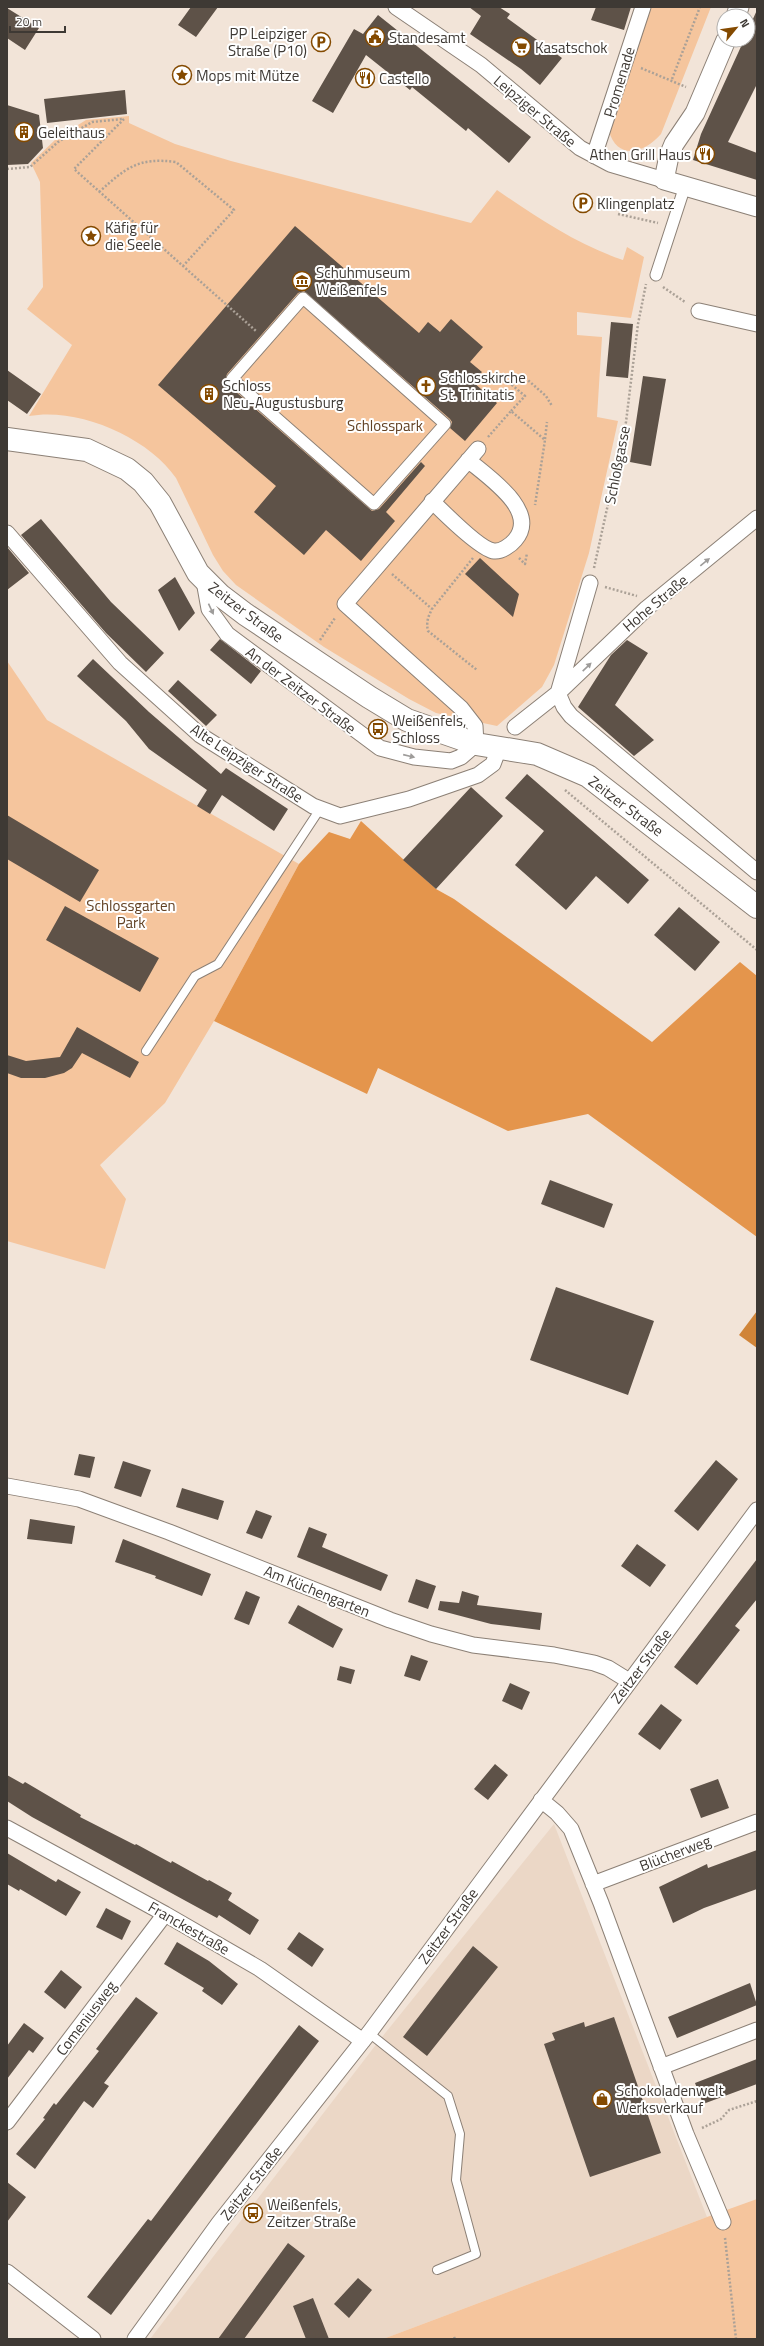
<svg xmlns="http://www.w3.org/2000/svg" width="764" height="2346" font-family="'Titillium Web',sans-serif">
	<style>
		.built { fill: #ebd7c6 }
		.green { fill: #f5c59d }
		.forest { fill: #e4954c }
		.water { fill: #d08438 }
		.building { fill: #5e5248 }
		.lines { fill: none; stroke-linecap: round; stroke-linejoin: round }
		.service-casing { stroke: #8c8076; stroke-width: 10 }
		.pedestrian-casing { stroke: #8c8076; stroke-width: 13 }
		.minor-casing { stroke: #8c8076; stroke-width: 17 }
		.tertiary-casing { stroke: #8c8076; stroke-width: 21 }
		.secondary-casing { stroke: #8c8076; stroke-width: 24 }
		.path { stroke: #aba197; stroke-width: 2.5; stroke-dasharray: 2 2; stroke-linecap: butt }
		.service { stroke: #fff; stroke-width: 8 }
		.pedestrian { stroke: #fff; stroke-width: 11 }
		.minor { stroke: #fff; stroke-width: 15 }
		.tertiary { stroke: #fff; stroke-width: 19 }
		.secondary { stroke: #fff; stroke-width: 22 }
		.oneway { fill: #9e9c9a }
		.labels { text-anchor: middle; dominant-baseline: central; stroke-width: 4; stroke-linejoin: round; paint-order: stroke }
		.poi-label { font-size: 15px; fill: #3e3934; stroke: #fff; text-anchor: start }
		.street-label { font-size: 15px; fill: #3e3934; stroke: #fff }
		.park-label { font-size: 15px; fill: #624123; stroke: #fff }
	</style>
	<rect width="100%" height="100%" fill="#f2e4d8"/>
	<path class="built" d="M554,1824L707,2217L383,2339H150L378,2042Z"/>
	<path class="green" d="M649,7H711L661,134C645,153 617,161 609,131Z
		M129,116V123L175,144L231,161L471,223L497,190C536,217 578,245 623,260L627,247L644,257L631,318L577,312V335L602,337L597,417L618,421L589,553L554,665L542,687L497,726L436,713L409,699L324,647L236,585L223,571L213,555L176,478C148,437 78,407 29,416L72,345L27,309L43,287L40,182L31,163L57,138L86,120Z
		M7,661L47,720L299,864L214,1021L165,1103L100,1165L126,1199L105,1269L7,1241Z
		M757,2199V2339H383L707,2217Z"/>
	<path class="forest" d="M361,821L436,889L454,899L652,1042L740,962L757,976V1237L588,1114L508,1131L378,1068L367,1094L214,1021L299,864L329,832L350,839Z"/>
	<path class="water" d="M757,1311V1348L739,1335Z"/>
	<path class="building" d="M191,7H218L196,37L178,25Z
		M469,7H499L510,14L507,18L562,58L540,85L521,69L470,34L481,16Z
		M596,7H631L624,30L591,20Z
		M7,8L39,28L25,50L7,38Z
		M757,10V84L728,142L757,153V180L693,160L701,134L744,40H748V30Z
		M378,15L531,137L509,163L468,128L466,131L412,87L410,90L366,55L333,113L312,101L354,29L363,34Z
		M125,90L127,114L47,123L44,99Z
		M7,105L39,115L43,148L28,164L7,165Z
		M295,226L419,333L428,322L440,332L451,319L483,347L470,362L482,372L473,382L497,403L465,441L450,428L452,422L450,419L304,291L298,293L227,374L225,381L227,384L372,511L379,509L421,462L425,466L386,512L395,521L361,561L326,530L304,555L254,512L276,486L158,385Z
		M611,322L633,324L628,378L606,376Z
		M7,370L41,394L27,414L7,400Z
		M643,376L666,379L651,466L630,462Z
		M41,519L111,602L164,653L146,672L106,633L21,535Z
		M7,547L29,573L7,590Z
		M480,558L519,594L513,617L465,574Z
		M175,577L195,613L179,631L158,590Z
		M220,639L261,671L251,684L210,650Z
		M627,640L648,653L615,705L654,740L634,756L578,707L611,655Z
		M93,659L149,712L221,774L226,768L288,809L274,831L222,795L210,814L197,806L207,790L149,749L126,721L77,676Z
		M178,680L217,715L206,726L168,691Z
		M527,774L649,880L628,904L596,876L566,910L515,865L544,831L505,798Z
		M471,787L503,816L436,889L403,860Z
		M7,815L99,870L80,902L7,859Z
		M65,906L159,958L140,992L46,940Z
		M679,907L720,942L695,971L654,935Z
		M77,1027L139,1062L130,1078L82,1053L72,1068L64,1073L45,1078H21L7,1073V1055L26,1061L60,1057Z
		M550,1180L613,1204L604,1228L541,1204Z
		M556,1287L654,1321L628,1395L530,1360Z
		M79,1454L95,1457L90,1478L74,1475Z
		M716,1460L738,1479L698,1531L674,1511Z
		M123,1461L151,1470L141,1497L114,1488Z
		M182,1488L224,1501L218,1520L176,1507Z
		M256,1510L272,1516L262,1539L246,1533Z
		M30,1519L75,1526L72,1544L27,1539Z
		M309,1527L327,1534L322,1547L388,1575L381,1591L297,1557Z
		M123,1539L211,1574L202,1596L155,1578L156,1576L115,1562Z
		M637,1544L666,1565L650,1587L621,1566Z
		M757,1559V1599L735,1626L740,1630L697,1685L674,1667Z
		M416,1579L436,1586L428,1609L408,1602Z
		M246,1591L260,1597L249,1625L234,1619Z
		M462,1591L479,1596L477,1605L542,1613L540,1630L491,1624L438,1610L440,1601L459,1603Z
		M298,1605L343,1629L333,1648L288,1623Z
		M411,1655L428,1661L420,1681L404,1676Z
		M340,1666L355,1670L351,1684L337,1680Z
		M510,1683L530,1692L522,1710L502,1701Z
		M661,1704L682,1720L660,1750L638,1734Z
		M495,1764L508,1775L488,1800L474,1789Z
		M7,1775L23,1784L25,1782L81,1815L80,1817L135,1845L136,1844L171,1863L172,1861L208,1881L209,1880L232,1893L228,1900L259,1920L250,1935L219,1915L217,1918L32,1817L7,1801Z
		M718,1779L729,1808L701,1818L690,1789Z
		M757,1850V1889L704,1908L673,1923L659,1887L707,1864L708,1868Z
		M7,1853L56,1882L58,1879L81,1892L66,1916L20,1889L19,1891L7,1884Z
		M106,1908L131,1921L122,1940L96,1927Z
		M299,1932L324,1949L312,1967L287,1949Z
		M177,1942L209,1961L238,1984L222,2005L202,1991L204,1988L164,1964Z
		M473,1946L498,1967L427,2056L403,2037Z
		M61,1970L82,1987L65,2009L44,1992Z
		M750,1983L757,2005L677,2038L668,2017Z
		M136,1997L158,2013L104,2083L109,2086L93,2108L84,2101L35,2169L16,2154L45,2119L43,2118L54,2103L56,2105L99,2051L96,2049Z
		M614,2017L661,2153L590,2177L544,2044L555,2040L552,2033L584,2022L585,2027Z
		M24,2023L44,2038L33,2053L29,2050L7,2079V2046Z
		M299,2025L319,2041L111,2315L87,2297L148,2219L151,2221Z
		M757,2059V2084L703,2104L695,2083Z
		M7,2182L26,2197L7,2222Z
		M288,2243L305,2256L244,2339H218Z
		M358,2278L372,2290L349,2318L334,2304Z
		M313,2298L329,2339H306L293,2306Z"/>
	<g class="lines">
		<defs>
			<path id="service" d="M146,1051L195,976L218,964L320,809
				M369,2033L448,2096L460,2134L456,2180L476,2254L437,2270"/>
			<path id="pedestrian" d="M656,275L685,186
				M303,298L445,424L374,504L232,379Z"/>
			<path id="minor" d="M396,7L481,65L580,148L610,164L664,180
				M594,156L643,7
				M699,311L757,324
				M432,501C443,512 481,550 494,551C501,552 511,545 515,540C540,511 488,477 468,460
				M757,518L647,608L558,693L564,707L571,716L757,872
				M7,533L120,663L200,735L313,806L340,816L409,799L478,775L493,764L499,748
				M204,581L209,609L227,634L380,748L414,757L451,761L461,757L476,744L475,726L461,708L345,604L478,449
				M515,727L558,693L590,583
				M7,1486L79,1499L169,1532L390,1620L431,1634L473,1645L554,1655L594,1663L608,1668L629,1681
				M541,1800L557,1813L571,1829L601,1903L686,2134L723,2222
				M7,1828L165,1914L260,1969L363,2041
				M593,1884L757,1822
				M661,2067L757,2030
				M7,2122L165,1914
				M7,2272L93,2339
				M135,2339L219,2223L369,2033L757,1510"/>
			<path id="tertiary" d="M736,16L739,7
				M726,40L695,113L674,144L669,156L664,180L757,207"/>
			<path id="secondary" d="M7,439L87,450L127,469L143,482L160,503L198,573L220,595L245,614L369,697L407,720L476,744L537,754L588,776L757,907"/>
		</defs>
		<use href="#service" class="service-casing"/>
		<use href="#pedestrian" class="pedestrian-casing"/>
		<use href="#minor" class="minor-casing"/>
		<use href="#tertiary" class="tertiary-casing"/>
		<use href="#secondary" class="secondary-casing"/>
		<path class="path" d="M641,68L686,87
			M672,79L700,7
			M124,119L74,169L256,331
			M7,169L30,167L58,142L92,122L123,119
			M99,192C126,168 138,157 176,162L234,210L183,266
			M618,214L658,223
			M663,287L685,302
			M511,411L525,396L512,385L522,375L546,396L552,406
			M488,437L511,411L545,440L535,505
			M545,439L547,422
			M473,558L432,609C428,617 426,622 428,631L477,670
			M519,558L525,564L527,553
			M594,568L626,422L638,324L646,284
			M392,574L432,609
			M605,587L637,596
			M320,640L335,618
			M565,790L757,950
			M702,2128L721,2119L729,2110L757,2101
			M725,2238L736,2339
			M454,2337L455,2339"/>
		<use href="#service" class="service"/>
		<use href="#pedestrian" class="pedestrian"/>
		<use href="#minor" class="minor"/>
		<use href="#tertiary" class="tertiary"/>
		<use href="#secondary" class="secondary"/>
	</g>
	<defs><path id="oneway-solid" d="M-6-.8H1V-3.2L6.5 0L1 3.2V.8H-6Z"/></defs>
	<g class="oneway">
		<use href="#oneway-solid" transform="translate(705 562) rotate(-39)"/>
		<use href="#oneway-solid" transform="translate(211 609) rotate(65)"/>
		<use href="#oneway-solid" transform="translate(587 667) rotate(-44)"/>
		<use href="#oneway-solid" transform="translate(409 756) rotate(13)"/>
	</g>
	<defs>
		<symbol id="civic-ring" viewBox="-11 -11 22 22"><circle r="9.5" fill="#fff" stroke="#844a00" stroke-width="1.5"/><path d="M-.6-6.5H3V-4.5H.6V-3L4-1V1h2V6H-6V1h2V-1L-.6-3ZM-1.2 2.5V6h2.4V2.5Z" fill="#844a00"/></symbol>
		<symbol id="parking-ring" viewBox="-11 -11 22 22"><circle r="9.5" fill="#fff" stroke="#844a00" stroke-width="1.5"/><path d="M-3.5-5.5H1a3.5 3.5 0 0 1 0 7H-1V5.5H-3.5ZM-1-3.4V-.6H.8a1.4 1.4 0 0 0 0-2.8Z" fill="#844a00"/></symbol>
		<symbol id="supermarket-ring" viewBox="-11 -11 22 22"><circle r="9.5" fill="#fff" stroke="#844a00" stroke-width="1.5"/><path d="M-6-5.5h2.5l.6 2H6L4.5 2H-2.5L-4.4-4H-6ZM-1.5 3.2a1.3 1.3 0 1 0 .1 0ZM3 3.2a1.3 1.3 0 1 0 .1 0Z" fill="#844a00"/></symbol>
		<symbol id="sight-ring" viewBox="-11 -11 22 22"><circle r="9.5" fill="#fff" stroke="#844a00" stroke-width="1.5"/><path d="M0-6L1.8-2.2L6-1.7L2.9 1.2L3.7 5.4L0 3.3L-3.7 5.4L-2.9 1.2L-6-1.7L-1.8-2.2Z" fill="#844a00"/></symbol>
		<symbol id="restaurant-ring" viewBox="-11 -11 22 22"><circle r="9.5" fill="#fff" stroke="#844a00" stroke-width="1.5"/><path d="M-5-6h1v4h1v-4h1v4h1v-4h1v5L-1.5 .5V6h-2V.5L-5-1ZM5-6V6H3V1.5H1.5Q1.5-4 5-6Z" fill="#844a00"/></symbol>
		<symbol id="building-ring" viewBox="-11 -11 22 22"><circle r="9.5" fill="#fff" stroke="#844a00" stroke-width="1.5"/><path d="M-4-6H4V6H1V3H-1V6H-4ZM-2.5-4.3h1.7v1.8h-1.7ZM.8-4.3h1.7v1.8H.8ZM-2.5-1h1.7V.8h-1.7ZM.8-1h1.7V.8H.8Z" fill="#844a00"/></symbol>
		<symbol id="museum-ring" viewBox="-11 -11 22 22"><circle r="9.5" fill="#fff" stroke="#844a00" stroke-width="1.5"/><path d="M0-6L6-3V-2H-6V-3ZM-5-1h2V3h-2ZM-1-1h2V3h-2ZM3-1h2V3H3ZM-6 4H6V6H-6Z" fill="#844a00"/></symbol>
		<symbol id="church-ring" viewBox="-11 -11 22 22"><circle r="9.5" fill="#fff" stroke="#844a00" stroke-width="1.5"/><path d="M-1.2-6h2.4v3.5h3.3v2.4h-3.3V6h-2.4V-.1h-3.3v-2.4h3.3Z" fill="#844a00"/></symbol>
		<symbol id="bus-ring" viewBox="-11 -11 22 22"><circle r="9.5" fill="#fff" stroke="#844a00" stroke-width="1.5"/><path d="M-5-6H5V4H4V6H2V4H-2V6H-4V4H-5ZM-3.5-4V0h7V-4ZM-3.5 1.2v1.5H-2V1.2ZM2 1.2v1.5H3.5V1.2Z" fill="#844a00"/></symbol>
		<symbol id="shop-ring" viewBox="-11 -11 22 22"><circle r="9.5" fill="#fff" stroke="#844a00" stroke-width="1.5"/><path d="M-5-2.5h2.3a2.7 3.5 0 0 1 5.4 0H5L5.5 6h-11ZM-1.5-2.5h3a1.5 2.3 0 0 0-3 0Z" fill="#844a00"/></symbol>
	</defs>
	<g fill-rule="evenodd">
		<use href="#civic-ring" x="364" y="26" width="22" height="22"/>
		<use href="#parking-ring" x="310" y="31" width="22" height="22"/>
		<use href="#supermarket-ring" x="510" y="36" width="22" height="22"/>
		<use href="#sight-ring" x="171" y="64" width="22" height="22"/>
		<use href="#restaurant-ring" x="354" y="67" width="22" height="22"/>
		<use href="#building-ring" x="13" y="121" width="22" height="22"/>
		<use href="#restaurant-ring" x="694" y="143" width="22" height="22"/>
		<use href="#parking-ring" x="572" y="192" width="22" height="22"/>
		<use href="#sight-ring" x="80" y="225" width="22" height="22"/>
		<use href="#museum-ring" x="291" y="270" width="22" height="22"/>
		<use href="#church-ring" x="415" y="375" width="22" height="22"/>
		<use href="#building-ring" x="198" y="383" width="22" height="22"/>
		<use href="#bus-ring" x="367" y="718" width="22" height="22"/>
		<use href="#shop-ring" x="591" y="2088" width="22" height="22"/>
		<use href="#bus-ring" x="242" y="2202" width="22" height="22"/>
	</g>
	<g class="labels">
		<g class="poi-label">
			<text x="307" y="33" text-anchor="end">PP Leipziger<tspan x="307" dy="17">Straße (P10)</tspan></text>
			<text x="389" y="37">Standesamt</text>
			<text x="535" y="47">Kasatschok</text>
			<text x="196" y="75">Mops mit Mütze</text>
			<text x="379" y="78">Castello</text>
			<text x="38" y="132">Geleithaus</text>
			<text x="691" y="154" text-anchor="end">Athen Grill Haus</text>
			<text x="597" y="203">Klingenplatz</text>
			<text x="105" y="227">Käfig für<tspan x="105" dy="17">die Seele</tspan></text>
			<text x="316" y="272">Schuhmuseum<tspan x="316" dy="17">Weißenfels</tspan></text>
			<text x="440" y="377">Schlosskirche<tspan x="440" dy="17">St. Trinitatis</tspan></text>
			<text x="223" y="385">Schloss<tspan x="223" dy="17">Neu-Augustusburg</tspan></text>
			<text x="392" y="720">Weißenfels,<tspan x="392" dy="17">Schloss</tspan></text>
			<text x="616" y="2090">Schokoladenwelt<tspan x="616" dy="17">Werksverkauf</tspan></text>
			<text x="267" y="2204">Weißenfels,<tspan x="267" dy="17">Zeitzer Straße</tspan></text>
		</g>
		<g class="street-label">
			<text transform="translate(619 82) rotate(-73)">Promenade</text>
			<text transform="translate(535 111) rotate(40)">Leipziger Straße</text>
			<text transform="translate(617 465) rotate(-79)">Schloßgasse</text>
			<text transform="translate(655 603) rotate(-40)">Hohe Straße</text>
			<text transform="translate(246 612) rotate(37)">Zeitzer Straße</text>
			<text transform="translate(301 690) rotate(37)">An der Zeitzer Straße</text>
			<text transform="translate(247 763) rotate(33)">Alte Leipziger Straße</text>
			<text transform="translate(626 806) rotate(37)">Zeitzer Straße</text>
			<text transform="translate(317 1591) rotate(22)">Am Küchengarten</text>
			<text transform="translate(641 1666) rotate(-53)">Zeitzer Straße</text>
			<text transform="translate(675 1853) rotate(-21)">Blücherweg</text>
			<text transform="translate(448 1926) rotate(-54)">Zeitzer Straße</text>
			<text transform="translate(189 1928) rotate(30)">Franckestraße</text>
			<text transform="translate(86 2018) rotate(-53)">Comeniusweg</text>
			<text transform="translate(251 2183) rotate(-52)">Zeitzer Straße</text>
		</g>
		<g class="park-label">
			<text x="385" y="425">Schlosspark</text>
			<text x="131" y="905">Schlossgarten<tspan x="131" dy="17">Park</tspan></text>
		</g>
	</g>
	<rect width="764" height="2346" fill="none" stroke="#3e3934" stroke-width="16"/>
	<g transform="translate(736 28) rotate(61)"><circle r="19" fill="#ffffff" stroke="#b2b0ae"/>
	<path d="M0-3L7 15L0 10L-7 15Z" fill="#844a00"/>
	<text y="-6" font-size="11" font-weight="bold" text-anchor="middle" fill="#3e3934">N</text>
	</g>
	<path d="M10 26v6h55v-6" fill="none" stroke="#3e3934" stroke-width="2"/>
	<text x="16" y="26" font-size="12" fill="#3e3934" stroke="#ffffff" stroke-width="3" paint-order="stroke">20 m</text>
</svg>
